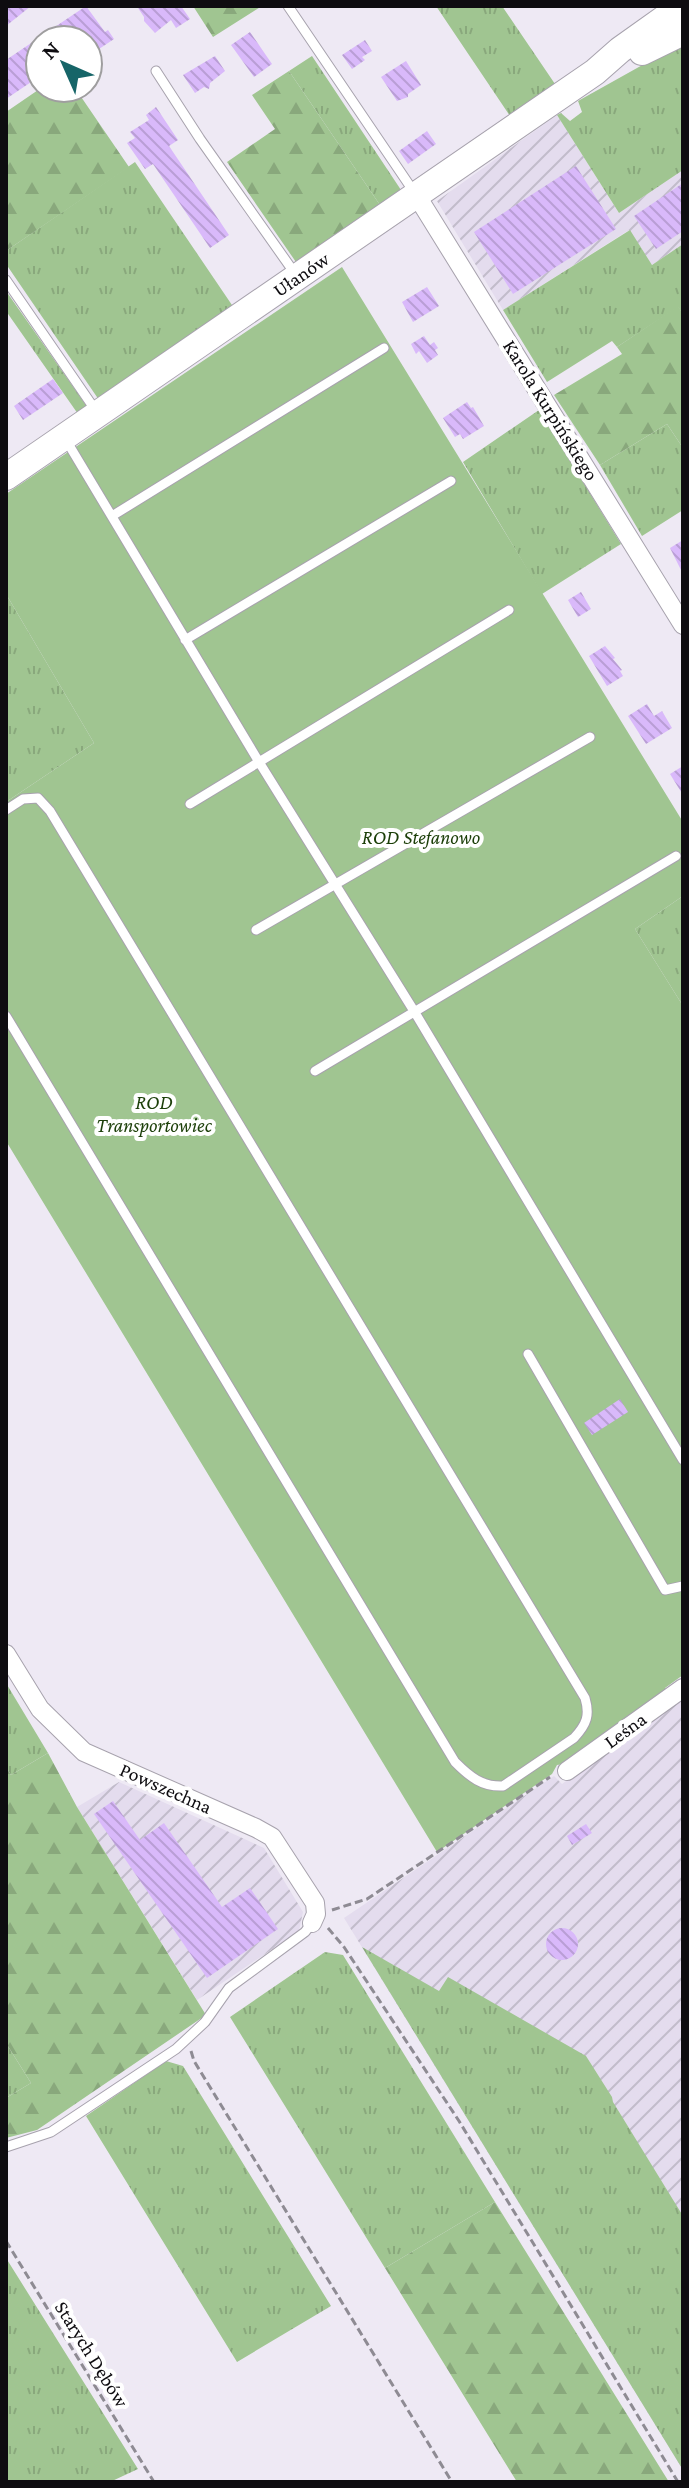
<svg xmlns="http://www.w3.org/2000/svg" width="689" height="2488" font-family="'Crimson Pro',serif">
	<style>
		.industrial { fill: url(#industrial-furrows) }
		.grass { fill: url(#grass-tufts) }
		.forest { fill: url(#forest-firs) }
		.garden { fill: #a0c591 }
		.building { fill: url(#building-back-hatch) }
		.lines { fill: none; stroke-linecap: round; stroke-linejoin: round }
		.lane-casing { stroke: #a7a2ad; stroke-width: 11 }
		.street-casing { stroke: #a7a2ad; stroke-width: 20 }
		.secondary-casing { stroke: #a7a2ad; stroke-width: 28 }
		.path { stroke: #8e8b93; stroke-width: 3; stroke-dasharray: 8 4; stroke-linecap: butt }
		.lane { stroke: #fff; stroke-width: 9 }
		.street { stroke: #fff; stroke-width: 18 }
		.secondary { stroke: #fff; stroke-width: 26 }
		.labels { text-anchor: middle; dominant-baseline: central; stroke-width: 8; stroke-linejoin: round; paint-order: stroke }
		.street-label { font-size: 20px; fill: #0e0c10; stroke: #fff }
		.park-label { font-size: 20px; font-style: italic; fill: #1c3f09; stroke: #fff }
	</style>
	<defs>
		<pattern id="industrial-furrows" width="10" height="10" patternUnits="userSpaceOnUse" patternTransform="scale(2)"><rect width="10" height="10" fill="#e4dcee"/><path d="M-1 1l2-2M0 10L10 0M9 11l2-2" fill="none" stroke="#c2bccb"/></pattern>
		<pattern id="grass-tufts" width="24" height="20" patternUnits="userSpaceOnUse" patternTransform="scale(2)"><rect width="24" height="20" fill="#a0c591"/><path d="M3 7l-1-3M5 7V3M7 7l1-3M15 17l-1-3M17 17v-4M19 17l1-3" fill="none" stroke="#89a87c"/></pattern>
		<pattern id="forest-firs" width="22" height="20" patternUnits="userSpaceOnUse" patternTransform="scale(2)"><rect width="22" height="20" fill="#a0c591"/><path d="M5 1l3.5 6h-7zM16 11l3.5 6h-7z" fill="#89a87c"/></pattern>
		<pattern id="building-back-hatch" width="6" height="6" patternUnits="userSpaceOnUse" patternTransform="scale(2)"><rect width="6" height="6" fill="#d9b9fa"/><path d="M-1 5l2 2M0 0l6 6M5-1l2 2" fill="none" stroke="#b99ed5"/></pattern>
	</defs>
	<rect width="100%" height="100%" fill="#eee9f4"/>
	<path class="industrial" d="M557,115L619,213L683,170V244L652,265L629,230L503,310L437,201Z
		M683,1695V2470L344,1918L554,1776L562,1784Z
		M119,1782L264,1848L303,1912L299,1931L197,2000L77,1807Z"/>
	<path class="grass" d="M436,6H502L555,84L510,116Z
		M680,44H683V170L619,213L557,115L561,113L570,121L582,112L578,101Z
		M312,56L403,193L382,208L289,71Z
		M135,162L234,308L99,400L6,264V251Z
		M630,230L652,265L683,244V314L678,307L617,347L612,341L547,382L503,310Z
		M6,291L88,408L78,414L6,311Z
		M539,410L621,544L542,594L463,462Z
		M667,424L683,448V510L642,536L600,465Z
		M6,594L94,743L6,802Z
		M683,896V1006L635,929Z
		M6,1683L48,1753L11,1775L6,1767Z
		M362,1947L439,1991L448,1977L586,2056L612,2097L613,2102L683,2216V2470Z
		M325,1952L343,1955L495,2202L385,2268L230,2017Z
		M6,2043L31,2083L6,2098Z
		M166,2061L183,2066L331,2306L237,2362L86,2116Z
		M6,2258L138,2469L110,2482H6Z"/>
	<path class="forest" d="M193,6H262L213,37Z
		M289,71L382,208L298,265L227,162L275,129L252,95Z
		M41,88H75L129,167L6,251V112Z
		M678,306L683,314V448L667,424L600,465L554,395L622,354L617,347Z
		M48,1753L77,1807L206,2015L37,2130L6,2138V2098L31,2083L6,2043V1767L11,1775Z
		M495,2202L669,2482H517L385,2268Z"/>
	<path class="garden" d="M342,267L683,822V896L635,929L683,1006V1675L665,1688L670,1694L570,1763L557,1765L552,1774L437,1852L6,1141V802L94,743L6,594V494Z"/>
	<path class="building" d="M6,6H31L6,26Z
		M86,6L105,32L108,30L114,39L93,53L88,45V40H40V76L6,99V60Z
		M140,6H181L190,19L176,28L171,20L155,33L144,21V17L138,8Z
		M250,32L272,64L254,77L231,45Z
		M365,40L372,51L362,57L365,60L352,69L342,55Z
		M215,56L225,71L210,83L209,89L204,87L195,93L183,75Z
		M406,61L421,85L408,94V97L397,101L381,77Z
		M156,107L178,140L169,146L229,235L210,248L153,164L145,169L127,143L135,138L130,132L149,120L146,115Z
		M427,131L436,144L408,164L399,151Z
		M576,166L616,229L513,294L474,232Z
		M683,183V231L656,249L634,216Z
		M427,287L439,306L413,322L402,302Z
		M424,336L430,345L434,342L438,348L435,350L438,355L427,363L419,351L416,354L411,344Z
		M53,379L63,393L23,420L14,406Z
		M467,402L471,408L473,407L484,426L463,439L460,434L455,437L443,418Z
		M683,540V574L670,548Z
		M581,592L591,609L578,617L568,600Z
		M605,646L615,658L613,659L622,670L620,671L623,676L607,686L589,656Z
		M647,704L654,716L662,711L672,728L646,744L628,716Z
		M683,766V795L670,774Z
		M620,1399L628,1412L592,1435L584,1423Z
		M113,1801L140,1840L164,1823L222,1907L250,1888L278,1929L207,1978L94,1814Z
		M586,1824L592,1833L572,1845L567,1836Z
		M546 1944a16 16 0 1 1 32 0a16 16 0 1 1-32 0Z"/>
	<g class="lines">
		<defs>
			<path id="lane" d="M288,6L414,192
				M156,71L200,139L296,275
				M6,280L96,411
				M66,440L259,762L414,1011L683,1460
				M112,516L384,348
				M185,640L451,481
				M190,804L509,610
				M6,810L23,799L38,798L50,811L585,1698C590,1715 587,1724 574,1738L503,1786C482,1787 470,1777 455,1762L6,1016
				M256,930L590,737
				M315,1071L676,856
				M528,1354L665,1590L683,1586
				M6,2147L51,2132L176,2049L205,2022L229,1988L305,1932L312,1923"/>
			<path id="street" d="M417,196L683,625
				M6,1654L40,1709L84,1752L256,1828L272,1837L315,1903L316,1914L312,1923
				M567,1771L683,1688"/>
			<g id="secondary">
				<path d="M642,52L683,32"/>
				<path id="s1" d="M6,477L595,72L620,50L679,8"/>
			</g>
		</defs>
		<use href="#lane" class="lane-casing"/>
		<use href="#street" class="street-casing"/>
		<use href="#secondary" class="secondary-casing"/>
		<path class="path" d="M332,1910L367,1899L550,1777
			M328,1928L344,1947L459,2121L678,2482
			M191,2051L194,2061L452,2482
			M6,2241L154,2482"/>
		<use href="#lane" class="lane"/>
		<use href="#street" class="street"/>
		<use href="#secondary" class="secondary"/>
	</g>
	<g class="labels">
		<g class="street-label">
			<text stroke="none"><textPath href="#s1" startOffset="358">Ułanów</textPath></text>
			<text transform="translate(551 410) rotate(58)">Karola Kurpińskiego</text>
			<text transform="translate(625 1730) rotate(-36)">Leśna</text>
			<text transform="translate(166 1788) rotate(24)">Powszechna</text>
			<text transform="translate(92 2354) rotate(58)">Starych Dębów</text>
		</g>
		<g class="park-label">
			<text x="421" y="837">ROD Stefanowo</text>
			<text x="154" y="1102">ROD<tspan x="154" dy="23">Transportowiec</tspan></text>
		</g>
	</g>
	<rect width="689" height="2488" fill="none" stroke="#0e0c10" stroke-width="16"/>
	<g transform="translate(64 64) rotate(315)"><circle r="38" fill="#ffffff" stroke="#9f9e9f" stroke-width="2"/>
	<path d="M0-6L14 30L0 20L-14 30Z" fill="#166568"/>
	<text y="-12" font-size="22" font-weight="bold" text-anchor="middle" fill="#0e0c10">N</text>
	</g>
</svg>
